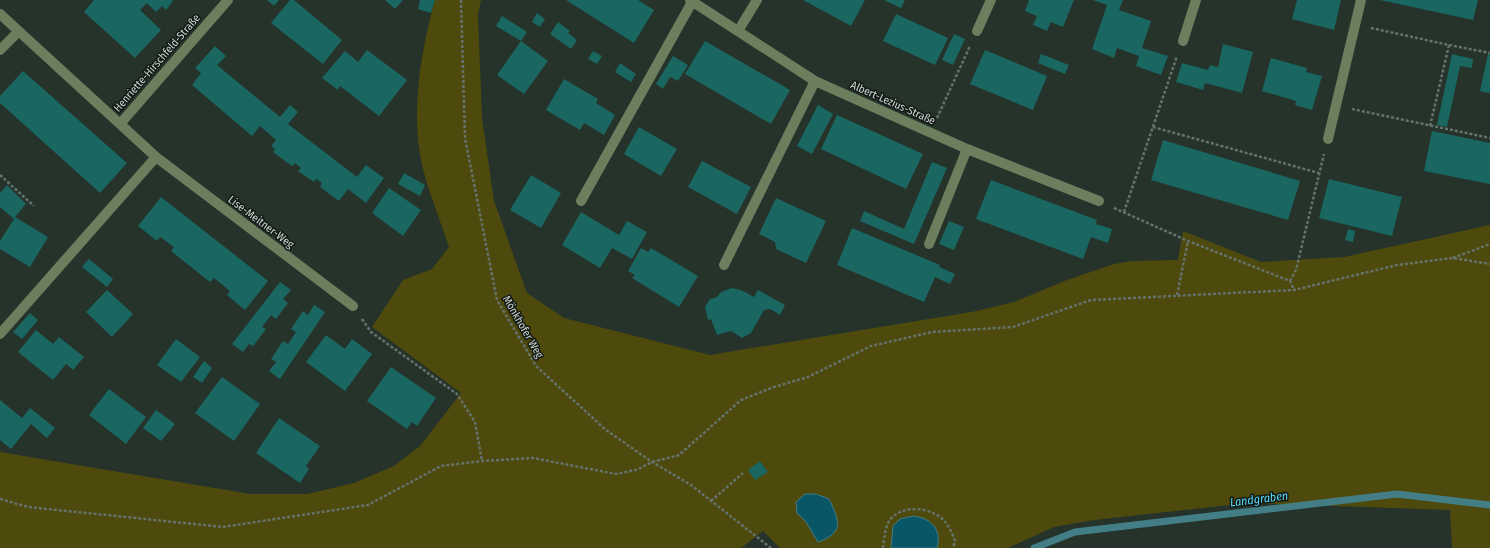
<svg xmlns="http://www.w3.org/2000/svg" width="1490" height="548" font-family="'Fira Sans Condensed',sans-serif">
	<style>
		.green { fill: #4e490c }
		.water { fill: #085666; stroke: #437d86 }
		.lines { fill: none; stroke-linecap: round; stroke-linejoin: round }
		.stream { stroke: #437d86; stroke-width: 7 }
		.building { fill: #1a6661 }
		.path { stroke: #66726c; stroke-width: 2.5; stroke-dasharray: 3 2; stroke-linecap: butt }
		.minor { stroke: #6b7e5d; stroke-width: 10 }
		.labels { text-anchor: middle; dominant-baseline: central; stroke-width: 3; stroke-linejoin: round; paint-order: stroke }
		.street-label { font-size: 11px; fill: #ced7d2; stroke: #131915 }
		.water-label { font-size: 12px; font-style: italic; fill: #56d8f6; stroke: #131915 }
	</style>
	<rect width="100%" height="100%" fill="#25332b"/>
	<path class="green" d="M435,0H481L478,15L482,118L494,201L527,293L564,318L710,355L977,311L1014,302L1067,280L1114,264L1132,261L1178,260L1183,231L1261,262L1344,257L1490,225V548H1452L1450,510L1248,503L1094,520L1054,527L1008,548H780L763,531L741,548H0V452L250,494H307L354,483L394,466L420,446L461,393L372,327L403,280L432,269L449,247C440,219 427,189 421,160C411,108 421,51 435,0Z"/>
	<path class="water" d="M805,494H816L829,499C839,519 845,533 818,542L806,522L797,513L796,502Z
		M913,516C932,518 942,530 937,548H891L893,526L900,519Z"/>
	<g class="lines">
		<path class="stream" d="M1034,548L1075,532L1397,494L1490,505"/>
	</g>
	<path class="building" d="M94,0H172L173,1L166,10L162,6L156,12L147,3L140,10L161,30L135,58L84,12Z
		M267,0H279L274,6Z
		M290,0H294L342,40L323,64L271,23Z
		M385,0H403L395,9Z
		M420,0H435L431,13L418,9Z
		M566,0H638L654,10L634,43Z
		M803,0H865L851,26Z
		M884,0H905L901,8Z
		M1029,0H1074L1063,27L1051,22L1047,31L1033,25L1037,16L1025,11Z
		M1093,0H1123L1119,10L1151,21L1142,48L1168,56L1161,75L1136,66L1139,56L1117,48L1114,58L1092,49L1107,5Z
		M1297,0H1341L1334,30L1292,19Z
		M1380,0H1478L1473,20Z
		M537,13L545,19L540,27L532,22Z
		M896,14L948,38L935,65L883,41Z
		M502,16L527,32L521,41L496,26Z
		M558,22L570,31L568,33L577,40L571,49L550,34Z
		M954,34L965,39L953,65L942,60Z
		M521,41L548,61L524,94L497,75Z
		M705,41L790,90L771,124L685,74Z
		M1223,44L1253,52L1242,93L1205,83L1203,90L1176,82L1182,63L1208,70L1210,65L1218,67Z
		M215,46L226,56L217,65L280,117L290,105L298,112L288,124L357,177L366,165L384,178L366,203L348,189L339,201L320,187L322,183L316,179L314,182L298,171L301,168L295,163L292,166L273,152L275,149L271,146L276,140L260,126L252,136L192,85L201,73L195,68Z
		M367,50L407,80L379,116L340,86L338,90L322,78L345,51L358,62Z
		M985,50L1047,76L1033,110L970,84Z
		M593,51L602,56L597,64L588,59Z
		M1041,54L1069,65L1065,74L1038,63Z
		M1452,54L1473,59L1472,68L1460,66L1447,127L1437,125Z
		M1488,54H1490V93L1480,91Z
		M673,56L688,65L678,81L670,77L663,89L656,84Z
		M1271,58L1307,68L1306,72L1322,76L1312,110L1295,105L1296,101L1262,91Z
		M620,63L636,74L631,82L615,72Z
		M23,71L127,163L100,193L0,103V96Z
		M564,79L598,99L596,103L615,115L604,135L584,123L580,130L546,110Z
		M818,105L833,114L812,154L797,146Z
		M837,115L923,154L906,189L821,149Z
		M639,127L677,149L661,176L624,154Z
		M1432,131L1490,143V184L1424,171Z
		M1163,140L1300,181L1288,220L1151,180Z
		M702,161L751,187L737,214L688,187Z
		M932,162L947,168L914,244L860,221L864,211L904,229Z
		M404,173L425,185L420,196L398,184Z
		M531,175L561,193L541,228L510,210Z
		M1329,179L1402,197L1392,236L1319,218Z
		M991,180L1097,220L1096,224L1112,229L1108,243L1091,237L1083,259L976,219Z
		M7,185L26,204L15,217L48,237L30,267L0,249V241L14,219L0,207V193Z
		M389,188L421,210L403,236L372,213Z
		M161,197L268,281L245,310L227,295L230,291L214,278L210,282L171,251L174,247L160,237L157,241L138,226Z
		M776,198L826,221L806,263L776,249L775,242L759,234Z
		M581,212L619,235L627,221L647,232L632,259L612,248L600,268L562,245Z
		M949,221L964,227L954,250L939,244Z
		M852,228L940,265L939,267L955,274L950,284L935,277L924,302L837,265Z
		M1348,229L1355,231L1353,242L1345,240Z
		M641,248L648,252L651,248L698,276L679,307L632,278L635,275L628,271Z
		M89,259L113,279L107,287L82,267Z
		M280,282L291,290L283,299L288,303L276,319L271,315L262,327L266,329L253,346L249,344L243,352L232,344Z
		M732,288L741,290L754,297L758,290L785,305L780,315L770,309L764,310L751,333L742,338L731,331L717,335L711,319L708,320L705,307L710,299L717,297L721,292Z
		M107,290L133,314L112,337L86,312Z
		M314,305L325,312L280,379L269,371L276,362L271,359L283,341L288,344L296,332L291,329L303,311L308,315Z
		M30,313L38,320L22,339L13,332Z
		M36,330L53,344L59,337L84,357L73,370L66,364L53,380L18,352Z
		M326,335L345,349L352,339L372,354L345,391L306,362Z
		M176,339L200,357L181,382L157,365Z
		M204,361L212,368L202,383L193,377Z
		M391,367L436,398L417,426L412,422L407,429L367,401Z
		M222,377L260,404L234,441L195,413Z
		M109,389L146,417L126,444L89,415Z
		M0,400L22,418L30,408L55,428L47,438L31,424L11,449L0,440Z
		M156,410L175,424L161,441L143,428Z
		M279,418L320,446L306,466L309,469L300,483L256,453Z
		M760,461L768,472L755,480L748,470Z"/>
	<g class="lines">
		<path class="path" d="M461,0L465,138L497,300L536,366L606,430L652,462L691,485L771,548
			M1371,28L1449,45L1430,126
			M1449,45L1490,53
			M1352,109L1490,138
			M937,118L970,46
			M1153,127L1319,173
			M0,175L34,206
			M1114,208L1188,241L1290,281L1294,290
			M1124,212L1177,56
			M1453,258L1490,244
			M1290,281L1296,270L1324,154
			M1177,295L1188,241
			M362,319L371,332L457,394L475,422L482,461
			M0,499L28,507L223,527L368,505L441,466L482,461L533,458L616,474L636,470L652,462L679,455L741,400L774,387L808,377L871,346L932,332L1013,327L1091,300L1294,290L1397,265L1453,258L1490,264
			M711,501L743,473
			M883,548C884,541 885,530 888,523C896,507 921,506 935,514C946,519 951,530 955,541L953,548"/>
		<path class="minor" d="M690,0L815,81L967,149L1099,201
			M0,14L156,157L353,306
			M738,31L757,0
			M977,31L991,0
			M1183,41L1196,0
			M0,50L18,32
			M120,124L228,0
			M1328,139L1361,0
			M581,201L692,2
			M929,244L967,149
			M724,265L815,81
			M0,334L156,157"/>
	</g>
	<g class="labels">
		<g class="street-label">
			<text transform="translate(157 63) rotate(-49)">Henriette-Hirschfeld-Straße</text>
			<text transform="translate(893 103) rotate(24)">Albert-Lezius-Straße</text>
			<text transform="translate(261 222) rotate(37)">Lise-Meitner-Weg</text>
			<text transform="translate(523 327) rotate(60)">Mönkhofer Weg</text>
		</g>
		<g class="water-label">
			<text transform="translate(1259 499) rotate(-7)">Landgraben</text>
		</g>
	</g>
</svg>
